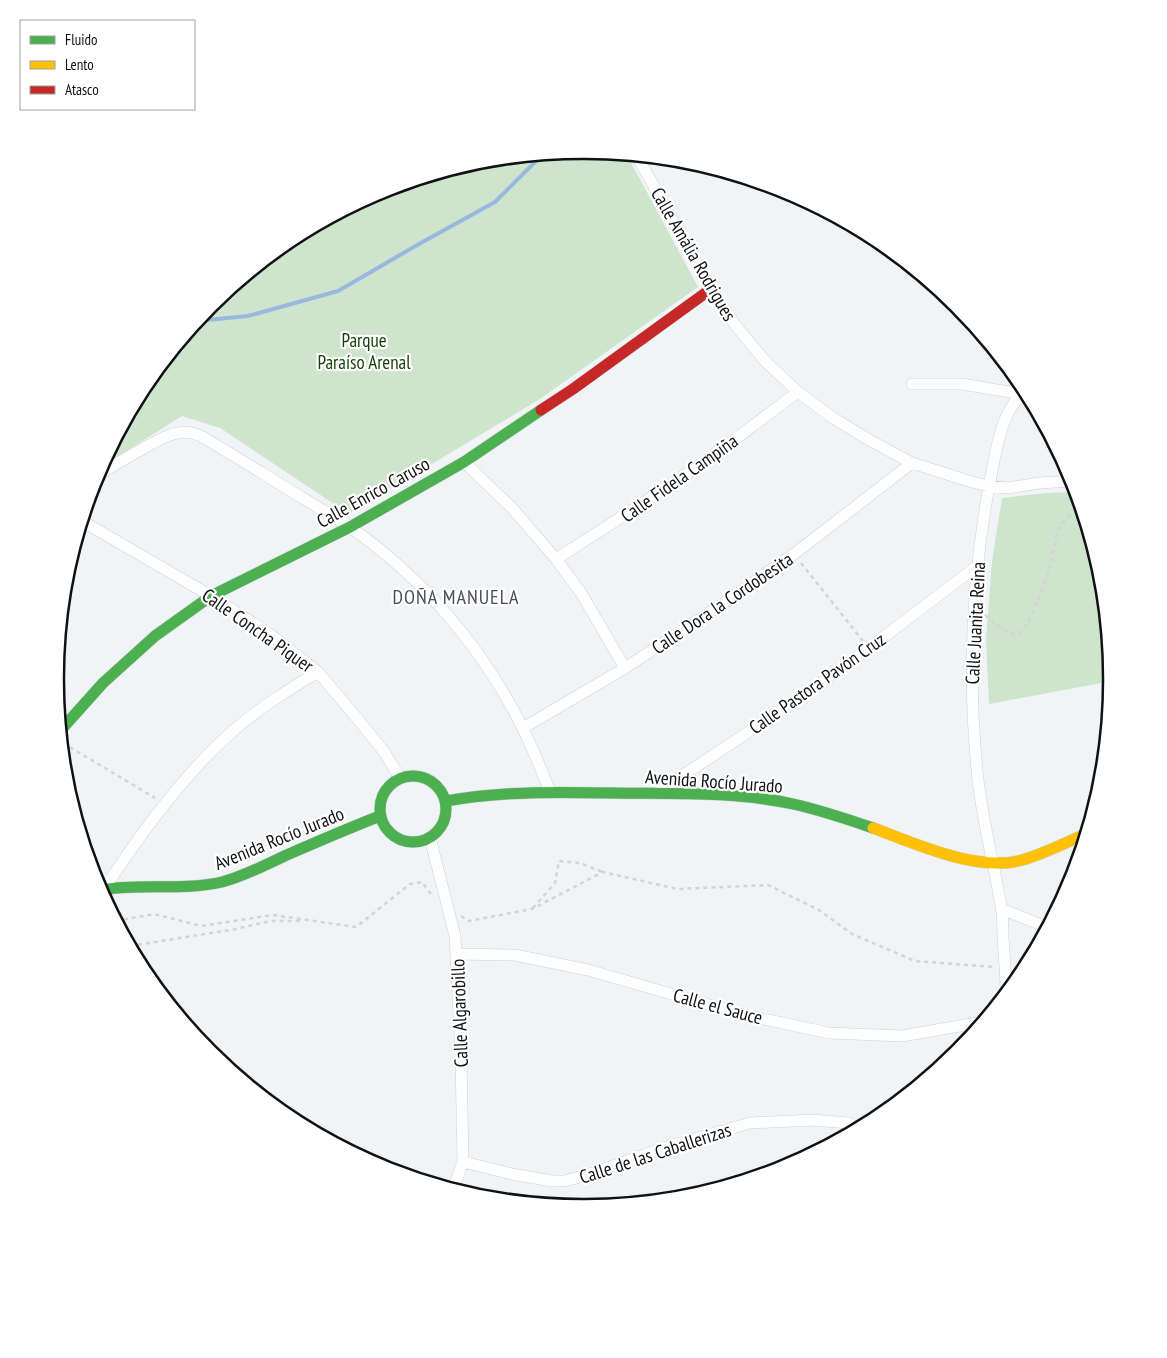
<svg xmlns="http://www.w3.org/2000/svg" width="1167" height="1358" font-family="'PT Sans Narrow',sans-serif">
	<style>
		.green { fill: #cee4cd }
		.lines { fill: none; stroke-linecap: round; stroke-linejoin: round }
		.stream { stroke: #99b8de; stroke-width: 4 }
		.street-casing { stroke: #ced0d3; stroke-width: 12 }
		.fast-casing { stroke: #ced0d3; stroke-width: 12 }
		.slow-casing { stroke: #ced0d3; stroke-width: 12 }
		.jam-casing { stroke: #ced0d3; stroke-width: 12 }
		.path { stroke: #d3d4d4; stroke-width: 2.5; stroke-dasharray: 4 4; stroke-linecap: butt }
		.street { stroke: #fdfdfe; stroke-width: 11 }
		.fast { stroke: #4caf50; stroke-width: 11 }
		.slow { stroke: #ffc107; stroke-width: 11 }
		.jam { stroke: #c62828; stroke-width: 11 }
		.labels { text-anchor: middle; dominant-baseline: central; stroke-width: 4.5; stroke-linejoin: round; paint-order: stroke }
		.street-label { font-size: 19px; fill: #0f1113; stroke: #fff }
		.park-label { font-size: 19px; fill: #123f05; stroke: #fff }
		.neighbourhood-label { font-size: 20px; letter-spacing: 1px; fill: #4c5055; stroke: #fff }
		.rim { fill: none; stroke: #0f1113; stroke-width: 2.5 }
	</style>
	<rect width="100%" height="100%" fill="#f1f4f7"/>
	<path class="green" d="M584,151L627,155L698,287L540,399L349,514L220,428L182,416L101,467L144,385L210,305L290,239L382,191L481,161Z
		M1076,492L1102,576L1112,681L989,704L986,640L992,561L1002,498L1045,493Z"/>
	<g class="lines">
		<path class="stream" d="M197,321L248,316L338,291L419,244L495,202L542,155"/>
		<defs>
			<path id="street" d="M637,156L711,289L736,326L765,361L798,392L833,418L871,441L912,463L972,482L989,486L1008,488L1039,483L1073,481
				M779,189L786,196L789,193
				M912,384H962L1021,394
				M464,462L512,508L556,559L581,593L625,668
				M95,477C114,465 133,454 153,443C161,439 169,434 178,433C186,431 194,433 201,436C235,456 268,477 301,497C317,507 334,516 350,527C423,578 484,649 523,729C533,749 542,771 550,792
				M82,521L211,596L267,632L318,672L356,717L385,753L400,778
				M556,559C613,523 670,486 725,447C749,429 773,410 798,392
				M523,728L625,668L724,603L794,554L912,463
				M655,794L792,703L856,658L976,567
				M430,838L455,936L461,1055L463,1162L453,1189
				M105,888C140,834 184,774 233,731C259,708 288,690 318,672
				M1001,909L1047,927
				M457,954L515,955L588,970L741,1014L829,1033L902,1036L982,1022
				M1006,993C1006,974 1004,955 1003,937C1003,927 1003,916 1001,906C994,864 983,823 978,780C967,676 971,578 991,476C997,448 1001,409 1026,391
				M463,1162L512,1174L552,1181H565L596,1172L666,1147L750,1123L812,1120L849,1123L851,1132"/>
			<path id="fast" d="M60,731L103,683L155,636L211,596L350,527L464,462L541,410
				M380 809a33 33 0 1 1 66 0a33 33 0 1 1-66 0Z
				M446,801C501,791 556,792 612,793C672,794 734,791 793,804C820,810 847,819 873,828
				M100,890C140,883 182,891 222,882C245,876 267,864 289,854C319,841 349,828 380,816"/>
			<path id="slow" d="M873,828C914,843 974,871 1018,861C1040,856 1064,843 1086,834"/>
			<path id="jam" d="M541,410L573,389L711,289"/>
		</defs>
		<use href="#street" class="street-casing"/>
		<use href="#fast" class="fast-casing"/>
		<use href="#slow" class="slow-casing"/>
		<use href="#jam" class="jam-casing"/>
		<path class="path" d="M801,563L863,641
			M985,615C991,620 1007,635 1016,634C1020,634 1023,630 1026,627L1048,575L1057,534L1062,524L1069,516L1081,508
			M63,743L155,798
			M533,908L555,883L559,861L580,863L603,872
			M461,916L469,921L532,909L603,872L677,889L768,885L819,910L852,934L915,961L995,967
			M116,921L154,914L201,926L273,915L356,927L410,884L422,882L433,897
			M130,946L236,929L270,921H303"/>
		<use href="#street" class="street"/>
		<use href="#fast" class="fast"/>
		<use href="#slow" class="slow"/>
		<use href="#jam" class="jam"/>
	</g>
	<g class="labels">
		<g class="street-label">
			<text transform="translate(694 254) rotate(60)">Calle Amália Rodrigues</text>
			<text transform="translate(679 478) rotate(-35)">Calle Fidela Campiña</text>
			<text transform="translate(373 492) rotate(-29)">Calle Enrico Caruso</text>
			<text transform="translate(722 603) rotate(-34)">Calle Dora la Cordobesita</text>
			<text transform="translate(975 623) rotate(-87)">Calle Juanita Reina</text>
			<text transform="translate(258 630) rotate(35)">Calle Concha Piquer</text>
			<text transform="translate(817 683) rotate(-35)">Calle Pastora Pavón Cruz</text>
			<text transform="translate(714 781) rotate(4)">Avenida Rocío Jurado</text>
			<text transform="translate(279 838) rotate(-22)">Avenida Rocío Jurado</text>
			<text transform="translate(718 1006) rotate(15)">Calle el Sauce</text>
			<text transform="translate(459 1013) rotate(-92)">Calle Algarobillo</text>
			<text transform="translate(655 1153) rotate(-18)">Calle de las Caballerizas</text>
		</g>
		<g class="park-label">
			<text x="364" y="340">Parque<tspan x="364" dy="22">Paraíso Arenal</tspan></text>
		</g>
		<g class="neighbourhood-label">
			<text x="456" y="597">DOÑA MANUELA</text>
		</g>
	</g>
	<path d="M0 0H1167V1358H0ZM583 159H584A519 519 0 0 1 1103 678V680A519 519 0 0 1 584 1199H583A519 519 0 0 1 64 680V678A519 519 0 0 1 583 159Z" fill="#fff" fill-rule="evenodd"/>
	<path class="rim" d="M583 159H584A519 519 0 0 1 1103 678V680A519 519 0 0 1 584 1199H583A519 519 0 0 1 64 680V678A519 519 0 0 1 583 159Z"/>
	<rect x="20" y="20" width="175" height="90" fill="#ffffff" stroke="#9fa0a1"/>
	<rect x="30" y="36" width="25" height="8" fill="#4caf50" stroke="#9fa0a1"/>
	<text x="65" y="45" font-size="15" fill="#0f1113">Fluido</text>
	<rect x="30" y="61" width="25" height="8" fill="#ffc107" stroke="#9fa0a1"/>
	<text x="65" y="70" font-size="15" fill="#0f1113">Lento</text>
	<rect x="30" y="86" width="25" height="8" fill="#c62828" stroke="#9fa0a1"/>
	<text x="65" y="95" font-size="15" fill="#0f1113">Atasco</text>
</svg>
